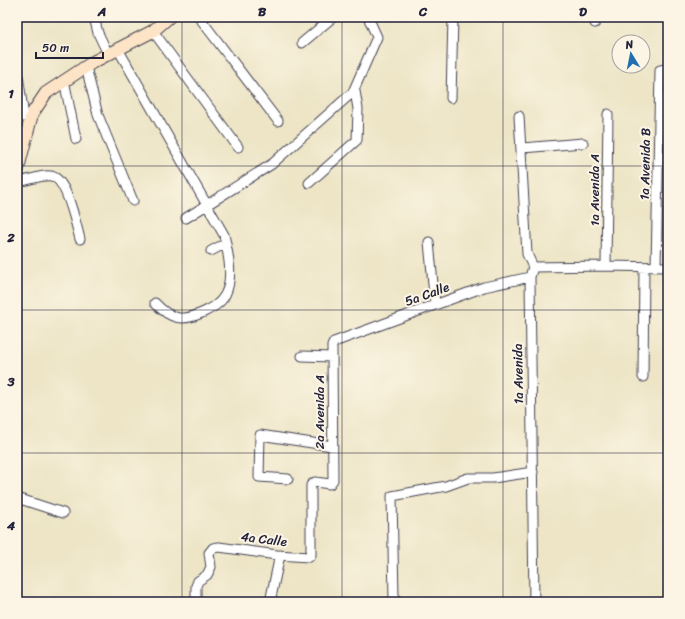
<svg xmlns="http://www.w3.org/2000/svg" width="685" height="619" font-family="Sriracha,sans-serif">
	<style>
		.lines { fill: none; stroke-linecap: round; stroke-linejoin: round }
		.street-casing { stroke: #403f50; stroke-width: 11 }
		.secondary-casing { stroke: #403f50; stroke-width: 14 }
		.street { stroke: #fff; stroke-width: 9 }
		.secondary { stroke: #fee4c6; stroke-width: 12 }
		.grid { fill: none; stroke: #22223b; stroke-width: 1; stroke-opacity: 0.55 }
		.labels { text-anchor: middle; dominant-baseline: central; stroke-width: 4; stroke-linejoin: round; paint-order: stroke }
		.street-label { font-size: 13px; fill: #22223b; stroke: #fcf5e5 }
		.neatline { fill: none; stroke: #22223b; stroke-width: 1.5 }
		.grid-label { font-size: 13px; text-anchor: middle; font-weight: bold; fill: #22223b }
	</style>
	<rect width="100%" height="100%" fill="#fcf5e5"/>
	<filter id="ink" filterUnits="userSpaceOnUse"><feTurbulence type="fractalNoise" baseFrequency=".025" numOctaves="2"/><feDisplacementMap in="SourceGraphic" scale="8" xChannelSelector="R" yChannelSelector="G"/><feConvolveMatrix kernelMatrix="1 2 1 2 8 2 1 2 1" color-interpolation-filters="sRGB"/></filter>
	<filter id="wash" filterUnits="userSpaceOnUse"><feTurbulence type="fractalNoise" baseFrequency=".012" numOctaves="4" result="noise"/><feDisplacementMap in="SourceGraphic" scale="16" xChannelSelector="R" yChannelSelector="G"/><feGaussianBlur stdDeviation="0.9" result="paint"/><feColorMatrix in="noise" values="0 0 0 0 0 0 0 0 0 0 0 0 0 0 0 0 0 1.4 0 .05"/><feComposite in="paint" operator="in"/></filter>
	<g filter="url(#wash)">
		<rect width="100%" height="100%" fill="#ede5c6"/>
	</g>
	<g filter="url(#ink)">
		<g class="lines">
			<defs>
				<path id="street" d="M94,17L98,33L108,54
					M199,17L278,121
					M594,17L595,23
					M153,31L238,147
					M302,43L333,17
					M118,49L224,235C228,253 234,277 225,295C220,304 212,308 204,312C183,322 171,320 155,303
					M86,67L98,115L133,201
					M17,68L24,117L31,118
					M64,80L76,139
					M451,98L453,17
					M519,116L527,254L533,267L530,277L534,602
					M522,148L583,143
					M17,182C27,181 43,174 51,176C67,178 76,225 80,239
					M309,183L357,140L358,109L355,91
					M186,218L272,164L353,92L377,37L368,17
					M429,242L435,305
					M211,251L226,243
					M606,266L608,114
					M533,267L606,266L668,267
					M656,267L660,72V70L668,68
					M302,356L332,357
					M643,377L644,268
					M288,479L259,477L260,435L332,446
					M17,498L63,513
					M394,599L392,496L446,486L468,478H493L533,472
					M196,602V586L198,581L207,575L211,567L209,553L213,548L219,547L277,555L309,557L311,555V485L315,482L330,484L333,480L332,346L334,342L484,287L530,277
					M270,602L280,555"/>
				<path id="secondary" d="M17,172L32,114L46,93L93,62L153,31L169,17"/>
			</defs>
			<use href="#street" class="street-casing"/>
			<use href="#secondary" class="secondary-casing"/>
			<use href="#street" class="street"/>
			<use href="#secondary" class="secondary"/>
		</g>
	</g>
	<path class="grid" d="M182,17V602M342,17V602M503,17V602M17,166H668M17,310H668M17,453H668"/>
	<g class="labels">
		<g class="street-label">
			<text transform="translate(645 164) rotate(-89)">1a Avenida B</text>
			<text transform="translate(594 190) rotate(-90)">1a Avenida A</text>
			<text transform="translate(427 294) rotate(-20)">5a Calle</text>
			<text transform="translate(518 374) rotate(-91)">1a Avenida</text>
			<text transform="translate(319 412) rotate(-90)">2a Avenida A</text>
			<text transform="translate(264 539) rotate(7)">4a Calle</text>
		</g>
	</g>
	<rect width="685" height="619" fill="none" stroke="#fcf5e5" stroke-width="44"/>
	<g transform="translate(631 54) rotate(350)"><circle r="19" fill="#fcf5e5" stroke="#a5a1a1"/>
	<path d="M0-3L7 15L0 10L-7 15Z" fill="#1f6fb2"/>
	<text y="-6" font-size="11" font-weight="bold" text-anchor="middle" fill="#22223b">N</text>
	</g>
	<path d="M36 52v6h67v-6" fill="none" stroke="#22223b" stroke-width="2"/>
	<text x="42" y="52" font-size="12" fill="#22223b" stroke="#fcf5e5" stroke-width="3" paint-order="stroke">50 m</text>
	<rect x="22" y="22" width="641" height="575" class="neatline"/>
	<g class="grid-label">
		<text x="102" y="16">A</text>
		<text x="262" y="16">B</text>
		<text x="423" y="16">C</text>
		<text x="583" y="16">D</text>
		<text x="11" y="98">1</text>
		<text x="11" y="242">2</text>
		<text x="11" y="386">3</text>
		<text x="11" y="530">4</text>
	</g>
</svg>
